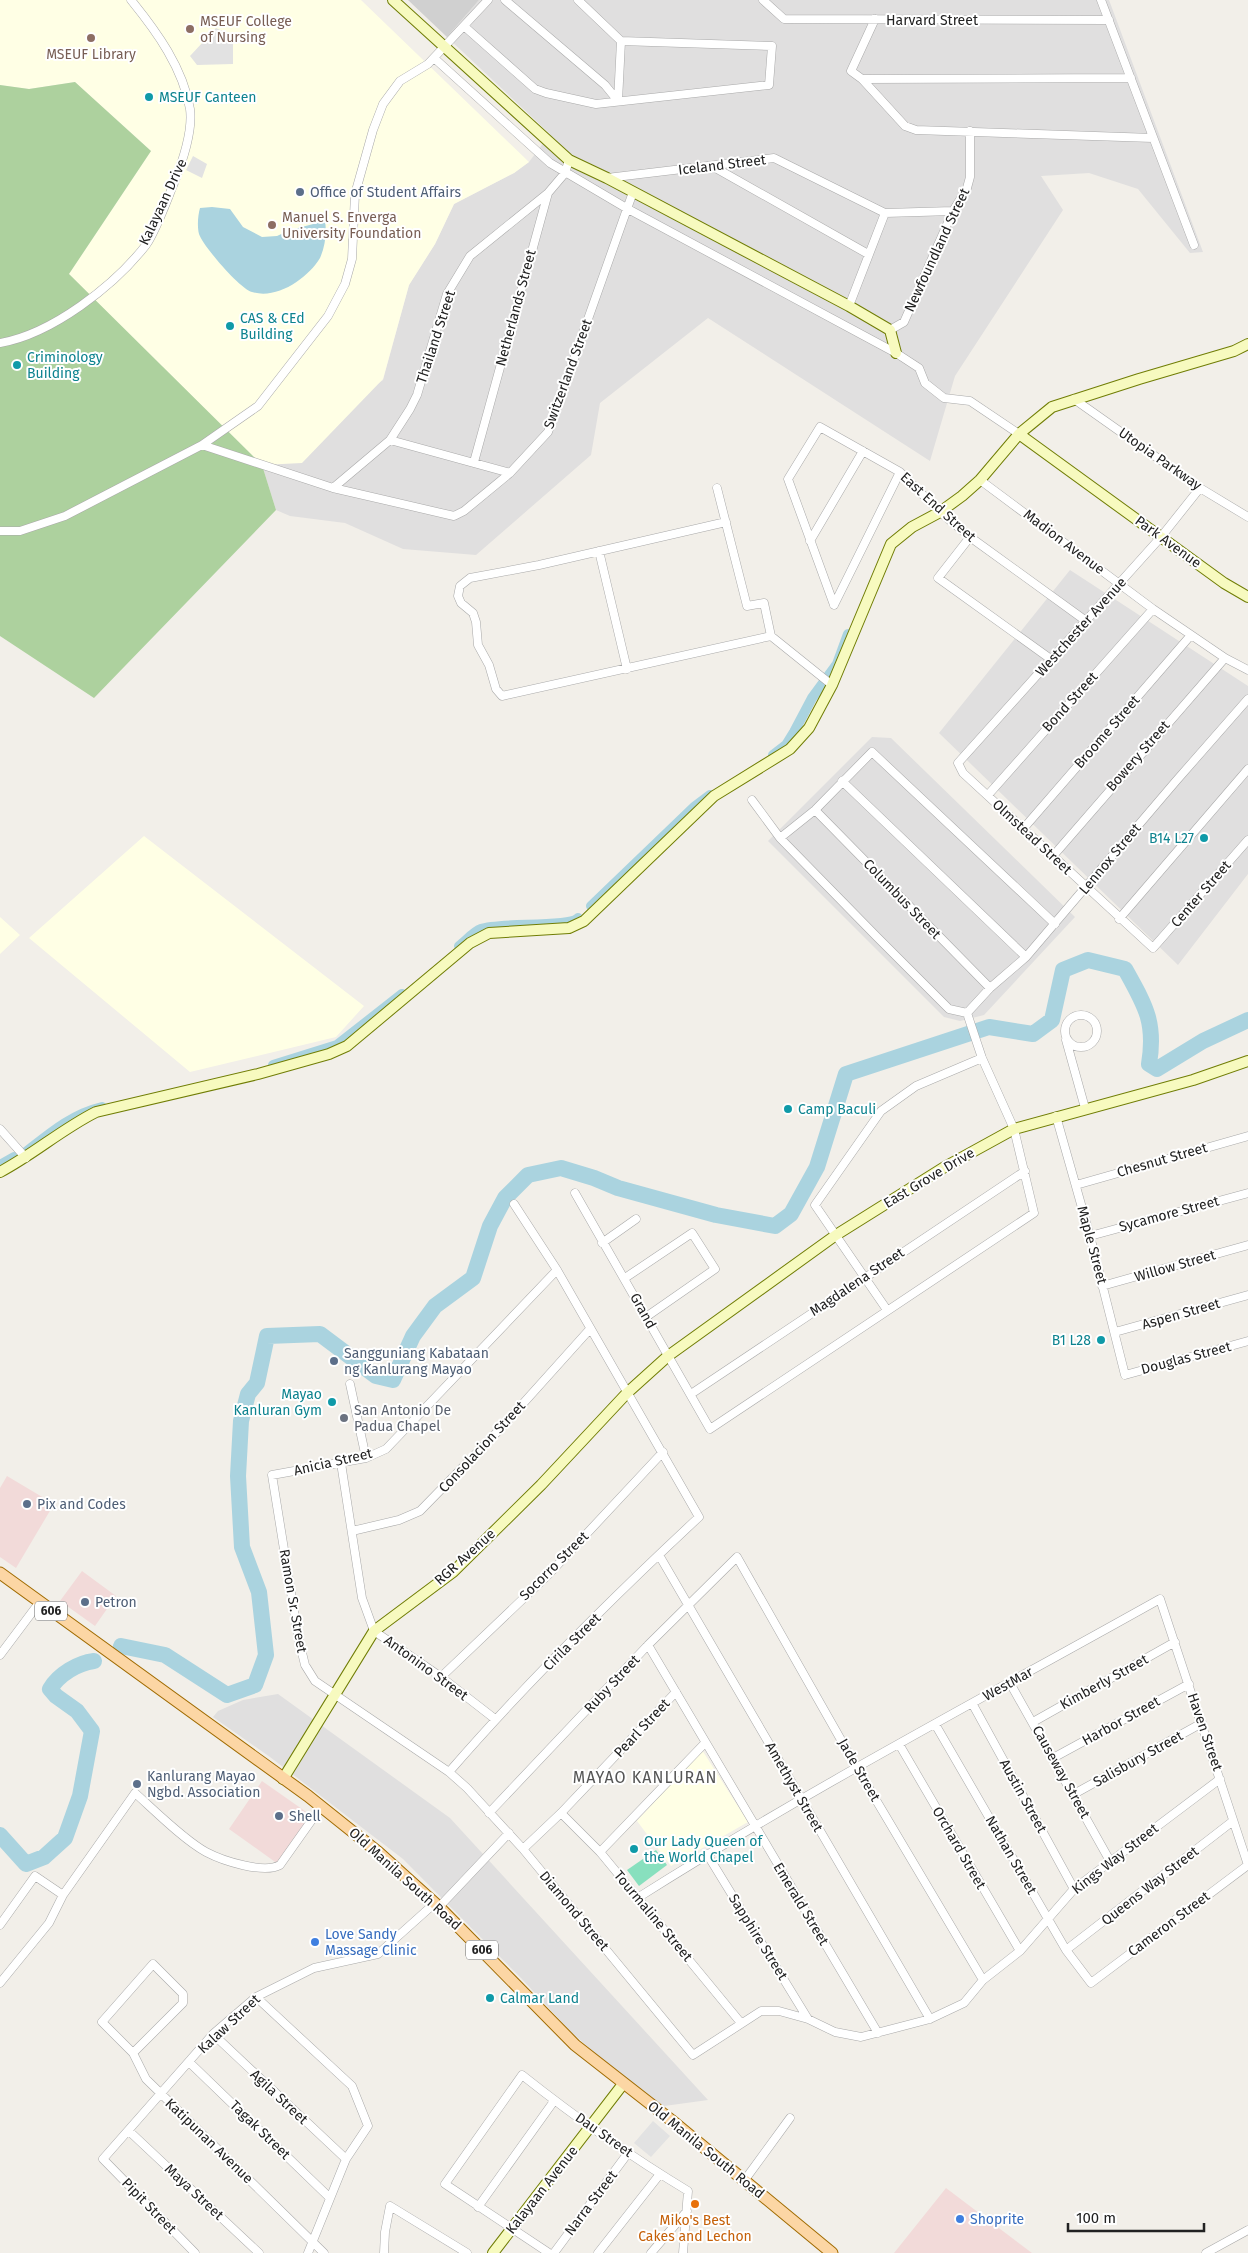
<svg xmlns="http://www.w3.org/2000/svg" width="1248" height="2253" font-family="'Fira Sans',sans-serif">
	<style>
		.residential { fill: #e0dfdf }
		.commercial { fill: #f2dad9 }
		.education { fill: #ffffe5 }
		.religious { fill: #d0d0d0 }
		.forest { fill: #add19e }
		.pitch { fill: #88e0be }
		.parking { fill: #e2e2e2 }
		.water { fill: #aad3df }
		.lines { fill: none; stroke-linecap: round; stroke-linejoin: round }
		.canal { stroke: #aad3df; stroke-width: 10 }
		.river { stroke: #aad3df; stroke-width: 16 }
		.street-casing { stroke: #a9a9a9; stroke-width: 9 }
		.secondary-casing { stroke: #707d05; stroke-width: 12 }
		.primary-casing { stroke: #a06b00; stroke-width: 13 }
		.street { stroke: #fff; stroke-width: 8 }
		.secondary { stroke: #f7fabf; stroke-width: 10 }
		.primary { stroke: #fcd6a4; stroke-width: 11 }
		.education-dot { fill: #8d6e63; stroke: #fff; stroke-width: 2 }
		.culture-dot { fill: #0f9aa8; stroke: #fff; stroke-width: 2 }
		.service-dot { fill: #5c6f8a; stroke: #fff; stroke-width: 2 }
		.worship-dot { fill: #6b7280; stroke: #fff; stroke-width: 2 }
		.shop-dot { fill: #3f7fe0; stroke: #fff; stroke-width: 2 }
		.food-dot { fill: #e8710a; stroke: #fff; stroke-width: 2 }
		.labels { text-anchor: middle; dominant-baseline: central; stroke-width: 4; stroke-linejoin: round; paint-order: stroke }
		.shield { fill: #fff; stroke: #646464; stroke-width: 1 }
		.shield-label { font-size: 12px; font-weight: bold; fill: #222 }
		.street-label { font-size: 14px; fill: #222; stroke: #fff }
		.education-label { font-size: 14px; fill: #785e54; stroke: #fff; text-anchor: start }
		.culture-label { font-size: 14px; fill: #0d838f; stroke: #fff; text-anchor: start }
		.service-label { font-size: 14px; fill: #4e5e75; stroke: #fff; text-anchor: start }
		.worship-label { font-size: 14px; fill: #5b616d; stroke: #fff; text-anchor: start }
		.shop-label { font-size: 14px; fill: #366cbe; stroke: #fff; text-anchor: start }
		.food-label { font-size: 14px; fill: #c56008; stroke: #fff }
		.quarter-label { font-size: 16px; letter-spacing: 1px; fill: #555; stroke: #fff }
	</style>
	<rect width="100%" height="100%" fill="#f2efe9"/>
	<path class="residential" d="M479,0H1109L1203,252L1190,253L1138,189L1089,173L1041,176L1063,210L955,376L930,461L708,318L600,403L591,455L476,555L403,549L345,523L290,516L276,510L262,465L383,380L409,285L435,244L454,204L514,173L529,162L550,134L447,37Z
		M1070,570L1248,686V874L1178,965L939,733Z
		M872,737L891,738L1075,917L984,1015L960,1021L944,1017L768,841Z
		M278,1694L450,1818L708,2100L657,2107L571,2032L521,1978L403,1859L270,1757L213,1717L218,1711L243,1700Z"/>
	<path class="commercial" d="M7,1476L54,1504L16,1568L0,1557V1488Z
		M82,1571L116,1596L95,1626L60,1601Z
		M262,1781L312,1816L278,1864L229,1829Z
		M946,2188L1032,2253H894Z"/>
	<path class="education" d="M0,0H361L529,162L514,173L454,204L435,244L409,285L383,379L302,463L262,465L69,274L151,151L75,82L29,89L0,85Z
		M144,836L364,1006L336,1037L190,1072L29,938Z
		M0,917L20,935L0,954Z
		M702,1750L748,1822L671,1866L637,1821Z"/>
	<path class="religious" d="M408,0H479L447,37Z"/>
	<path class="forest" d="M75,82L151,151L69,274L262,465L276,510L94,698L0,636V85L29,89Z"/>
	<path class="pitch" d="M656,1850L667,1865L639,1886L627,1870Z"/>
	<path class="parking" d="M216,28L233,36V64L197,65L190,56Z
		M193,156L207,164L202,178L186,170Z
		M653,2121L670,2136L651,2157L634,2143Z"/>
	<path class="water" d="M212,207L230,209L243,227L262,237L277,236L290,230L325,221C327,232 325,247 320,258C308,278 277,300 252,292C240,289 203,246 199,234C197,226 198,215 200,208Z"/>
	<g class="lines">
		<path class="canal" d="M773,755L786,745L794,732L812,698L837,664L848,634
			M591,906L694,807L710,795
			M459,946C466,941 473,932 481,929C500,922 569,928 578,918
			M273,1065L337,1045L402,994
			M26,1152C50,1133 72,1114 102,1107
			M0,1165L14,1157"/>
		<path class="river" d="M121,1646L165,1655L227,1695L255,1685L266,1655L259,1592L242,1547L238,1476L241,1421L248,1394L257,1383L267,1336L320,1334L376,1376L393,1380L413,1336L435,1306L473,1278L490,1226L505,1198L528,1175L561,1168L594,1178L618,1188L716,1215L775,1226L791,1214L817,1167L846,1074L989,1027L1033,1034L1052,1020L1063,970L1088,960L1125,969C1145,1005 1156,1022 1149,1064L1157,1069L1203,1041L1248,1020
			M0,1835L26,1864L44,1857L65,1838L80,1796L92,1731L77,1711L56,1696L50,1689C59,1674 78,1663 94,1661"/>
		<defs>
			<path id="street" d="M505,0L605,85L618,101
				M763,0L784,19L1109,20
				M1101,0L1194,245
				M875,19L851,71L862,79L1131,78
				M465,27L535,89L546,93L596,104L769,85L772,46L621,41L578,0
				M434,58L550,163L628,209L896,353L919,368L925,383L944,398L970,401L1019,434
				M862,79L905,126L916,130L1153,138
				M618,101L621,41
				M712,166L868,254
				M607,178L774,158L885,213
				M849,306L885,213L953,211
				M890,330L904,322L953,211L967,188L970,177V131
				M0,343C52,334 114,286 146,245C156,231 167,200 174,183C182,163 193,131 190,109C183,68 157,32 131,0
				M1074,399L1200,488L1248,517
				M390,440L510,473
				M202,445L333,488L454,516L464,511L510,473L548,432L633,192
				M474,462L548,193L565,173L569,160
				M980,480L1153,609L1225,658L1248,670
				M333,488L390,440L410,409L417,395L447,294L470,256L548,193
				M717,488L747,606L764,603L771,636L832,685
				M1200,488L1161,537L958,763L963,773L1153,948L1248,840
				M726,522L539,565L470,578L460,586L458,596L461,603L473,613L476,622L478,645L489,665L496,689L502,696L771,636
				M0,531H20L65,516L202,445L258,406L328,316L345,284L352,259L355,194L373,130L383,104L400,81L428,64L488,0
				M970,537L938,578L1052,660
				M810,541L863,451
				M599,551L627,669
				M834,605L788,479L820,427L900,472L940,512L970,537L1086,621
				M834,605L900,472
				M842,781L1026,957
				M988,795L1153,609
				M752,800L780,838L876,936L949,1009L967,1013
				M815,810L990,988
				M1023,829L1191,635
				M780,838L815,810L872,752L1055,924
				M1053,856L1225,658
				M1119,919L1248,769
				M967,1013L990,988L1026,957L1176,781L1248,699
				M1065 1031a16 16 0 1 1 32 0a16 16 0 1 1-32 0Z
				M1066,1040L1085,1108
				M1056,1116L1090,1236L1125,1375L1248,1341
				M0,1129L26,1158
				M1076,1185L1248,1136
				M575,1193L710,1429L1034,1213L1014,1129L982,1058L967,1013
				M1090,1236L1248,1193
				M602,1243L636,1219
				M557,1270L386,1449L366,1458L272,1475L298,1636L305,1665L315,1681L449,1772L467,1788L523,1849L693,2055L761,2011H779L808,2019L835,2032L861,2037L930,2019L964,2003L983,1980L1020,1951L1074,1889L1220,1779
				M625,1278L692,1233L715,1269L646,1317
				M1102,1286L1248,1245
				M887,1310L815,1205L881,1111L916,1086L982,1058
				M1115,1332L1248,1295
				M350,1384L366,1458
				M691,1394L1025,1171
				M341,1463L362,1598L374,1631L441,1677L495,1719
				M352,1531L399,1520L420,1511L501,1428L590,1329
				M659,1555L930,2019
				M648,1645L878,2033
				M0,1655L39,1603
				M441,1677L549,1574L663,1452
				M1010,1683L1110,1861
				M972,1703L1074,1889
				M1033,1722L1175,1642
				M899,1744L1020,1951
				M1053,1758L1189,1684
				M449,1772C527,1682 612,1598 699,1517L557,1270L514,1204
				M1074,1794L1202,1723
				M489,1813L648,1645L737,1557L857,1768L983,1980
				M561,1813L600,1852L741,2023
				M523,1849L561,1813L676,1692
				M600,1852L705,1743
				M707,1854L808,2019
				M639,1897C808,1790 985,1697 1160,1599L1248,1865L1091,1983L1066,1950L935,1724
				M439,1907L509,1833
				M0,1925L35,1876L63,1895
				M1066,1950L1233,1821
				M0,1983L49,1923L63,1895L135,1793C154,1810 184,1840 206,1852C223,1861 264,1874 280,1865L321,1807
				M256,1997L352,2086L368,2126L346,2159L308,2253
				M213,2034L346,2159
				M133,2053L183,2003V1994L153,1964L102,2022L133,2053L146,2079L324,2253
				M189,2062L330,2198
				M129,2131L259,2253
				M744,2181L790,2118
				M478,2207L554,2101
				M195,2253L103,2159L213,2034L256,1997L314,1968L378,1954L435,1903
				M384,2253L385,2232L390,2206L467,2253
				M549,2253L445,2184L522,2075C575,2117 630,2156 688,2191L683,2253
				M554,2253L628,2153
				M598,2253L660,2174
				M651,2253L687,2211
				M1206,2253L1248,2230"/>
			<path id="secondary" d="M393,0L569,160L607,178L849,306L890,330L896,353
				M1019,434L1224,583L1248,597
				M0,1172C34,1154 62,1129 96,1112L258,1074L329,1054L347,1046L470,943L489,933L569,928L584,921L714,796L790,749L809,728L832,685L891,544L912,527L940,512L962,496L980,480L1019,434L1052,407L1139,379L1234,351L1248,344
				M283,1779L374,1631L453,1572L541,1485L627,1393L668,1356L836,1235L943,1168L1014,1129L1193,1080L1248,1061
				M493,2253L623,2084"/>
			<path id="primary" d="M0,1573L308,1796L378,1852L439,1907L575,2045L671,2120L832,2253"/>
		</defs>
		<use href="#street" class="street-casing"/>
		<use href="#secondary" class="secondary-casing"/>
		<use href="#primary" class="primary-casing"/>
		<use href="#street" class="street"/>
		<use href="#secondary" class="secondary"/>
		<use href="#primary" class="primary"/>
	</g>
	<g class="education-dot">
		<circle cx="190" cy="29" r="5"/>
		<circle cx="91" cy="38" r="5"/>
		<circle cx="272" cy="225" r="5"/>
	</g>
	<g class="culture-dot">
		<circle cx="149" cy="97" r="5"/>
		<circle cx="230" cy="326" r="5"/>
		<circle cx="17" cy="365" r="5"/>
		<circle cx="1204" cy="838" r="5"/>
		<circle cx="788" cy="1109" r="5"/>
		<circle cx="1101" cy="1340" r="5"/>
		<circle cx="332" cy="1402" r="5"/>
		<circle cx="634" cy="1849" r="5"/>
		<circle cx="490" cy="1998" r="5"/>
	</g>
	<g class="service-dot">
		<circle cx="300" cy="192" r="5"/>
		<circle cx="334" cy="1361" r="5"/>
		<circle cx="27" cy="1504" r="5"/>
		<circle cx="85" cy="1602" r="5"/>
		<circle cx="137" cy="1784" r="5"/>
		<circle cx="279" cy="1816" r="5"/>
	</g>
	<circle class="worship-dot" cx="344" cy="1418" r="5"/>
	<g class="shop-dot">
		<circle cx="315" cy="1942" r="5"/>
		<circle cx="960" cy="2219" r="5"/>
	</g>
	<circle class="food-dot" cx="695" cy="2204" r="5"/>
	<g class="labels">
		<g class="shield">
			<rect x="35" y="1601.5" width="32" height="19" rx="4"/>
			<rect x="466" y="1940.5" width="32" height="19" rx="4"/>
		</g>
		<g class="shield-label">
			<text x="51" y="1611">606</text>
			<text x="482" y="1950">606</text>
		</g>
		<g class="street-label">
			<text x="932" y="20">Harvard Street</text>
			<text transform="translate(722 165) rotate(-7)">Iceland Street</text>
			<text transform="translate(163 202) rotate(-65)">Kalayaan Drive</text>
			<text transform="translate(937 250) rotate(-65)">Newfoundland Street</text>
			<text transform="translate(516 308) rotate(-75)">Netherlands Street</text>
			<text transform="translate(436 337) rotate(-72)">Thailand Street</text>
			<text transform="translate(568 374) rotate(-70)">Switzerland Street</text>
			<text transform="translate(1160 459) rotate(35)">Utopia Parkway</text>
			<text transform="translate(938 507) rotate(42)">East End Street</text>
			<text transform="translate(1064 542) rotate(37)">Madion Avenue</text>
			<text transform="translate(1168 542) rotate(36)">Park Avenue</text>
			<text transform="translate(1081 627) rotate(-48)">Westchester Avenue</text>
			<text transform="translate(1070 702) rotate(-48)">Bond Street</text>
			<text transform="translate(1107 732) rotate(-49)">Broome Street</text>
			<text transform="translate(1138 756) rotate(-49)">Bowery Street</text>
			<text transform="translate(1032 837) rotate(43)">Olmstead Street</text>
			<text transform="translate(1110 859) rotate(-50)">Lennox Street</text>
			<text transform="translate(1201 894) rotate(-49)">Center Street</text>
			<text transform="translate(902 899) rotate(46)">Columbus Street</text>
			<text transform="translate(1162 1160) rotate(-16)">Chesnut Street</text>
			<text transform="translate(929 1178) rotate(-31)">East Grove Drive</text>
			<text transform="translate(1169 1214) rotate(-15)">Sycamore Street</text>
			<text transform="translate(1092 1245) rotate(75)">Maple Street</text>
			<text transform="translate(1175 1266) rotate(-16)">Willow Street</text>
			<text transform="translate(857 1282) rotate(-34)">Magdalena Street</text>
			<text transform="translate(643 1311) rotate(61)">Grand</text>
			<text transform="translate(1181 1314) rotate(-16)">Aspen Street</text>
			<text transform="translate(1186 1358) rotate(-15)">Douglas Street</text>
			<text transform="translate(482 1447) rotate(-47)">Consolacion Street</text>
			<text transform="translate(333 1462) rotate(-13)">Anicia Street</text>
			<text transform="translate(465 1557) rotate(-42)">RGR Avenue</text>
			<text transform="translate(554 1566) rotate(-45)">Socorro Street</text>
			<text transform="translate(293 1601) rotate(80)">Ramon Sr. Street</text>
			<text transform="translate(572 1642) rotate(-45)">Cirila Street</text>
			<text transform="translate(426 1668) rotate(36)">Antonino Street</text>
			<text transform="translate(1104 1682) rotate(-29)">Kimberly Street</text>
			<text transform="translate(612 1684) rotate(-47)">Ruby Street</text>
			<text transform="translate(1008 1684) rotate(-29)">WestMar</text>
			<text transform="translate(1121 1721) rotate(-29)">Harbor Street</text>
			<text transform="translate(642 1728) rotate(-47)">Pearl Street</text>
			<text transform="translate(1205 1732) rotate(71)">Haven Street</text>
			<text transform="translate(1138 1759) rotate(-29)">Salisbury Street</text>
			<text transform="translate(859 1770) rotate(60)">Jade Street</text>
			<text transform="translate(1061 1772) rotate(61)">Causeway Street</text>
			<text transform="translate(794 1787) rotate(60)">Amethyst Street</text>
			<text transform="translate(1023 1796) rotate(61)">Austin Street</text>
			<text transform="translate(959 1848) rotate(60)">Orchard Street</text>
			<text transform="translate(1011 1855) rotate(60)">Nathan Street</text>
			<text transform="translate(1115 1859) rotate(-38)">Kings Way Street</text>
			<text transform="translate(405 1879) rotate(42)">Old Manila South Road</text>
			<text transform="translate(1150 1886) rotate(-38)">Queens Way Street</text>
			<text transform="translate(801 1904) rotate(59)">Emerald Street</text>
			<text transform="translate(574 1911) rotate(50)">Diamond Street</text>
			<text transform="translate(653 1916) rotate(50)">Tourmaline Street</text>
			<text transform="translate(1169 1924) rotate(-37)">Cameron Street</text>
			<text transform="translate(758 1937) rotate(58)">Sapphire Street</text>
			<text transform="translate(229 2024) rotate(-43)">Kalaw Street</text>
			<text transform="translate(279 2097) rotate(43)">Agila Street</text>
			<text transform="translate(260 2130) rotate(44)">Tagak Street</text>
			<text transform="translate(604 2135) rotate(35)">Dau Street</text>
			<text transform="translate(209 2141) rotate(44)">Katipunan Avenue</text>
			<text transform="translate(706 2150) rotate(39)">Old Manila South Road</text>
			<text transform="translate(542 2190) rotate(-52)">Kalayaan Avenue</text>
			<text transform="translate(194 2192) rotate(43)">Maya Street</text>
			<text transform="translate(591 2203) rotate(-53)">Narra Street</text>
			<text transform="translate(149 2206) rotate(46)">Pipit Street</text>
		</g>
		<g class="education-label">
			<text x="200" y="21">MSEUF College<tspan x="200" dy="16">of Nursing</tspan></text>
			<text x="91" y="54" text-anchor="middle">MSEUF Library</text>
			<text x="282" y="217">Manuel S. Enverga<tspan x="282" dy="16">University Foundation</tspan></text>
		</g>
		<g class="culture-label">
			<text x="159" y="97">MSEUF Canteen</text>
			<text x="240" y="318">CAS &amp; CEd<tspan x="240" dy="16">Building</tspan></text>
			<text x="27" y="357">Criminology<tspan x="27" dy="16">Building</tspan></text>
			<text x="1194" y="838" text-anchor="end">B14 L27</text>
			<text x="798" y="1109">Camp Baculi</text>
			<text x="1091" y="1340" text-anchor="end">B1 L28</text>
			<text x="322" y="1394" text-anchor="end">Mayao<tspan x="322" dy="16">Kanluran Gym</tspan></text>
			<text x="644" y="1841">Our Lady Queen of<tspan x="644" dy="16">the World Chapel</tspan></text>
			<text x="500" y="1998">Calmar Land</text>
		</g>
		<g class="service-label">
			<text x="310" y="192">Office of Student Affairs</text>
			<text x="344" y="1353">Sangguniang Kabataan<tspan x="344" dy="16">ng Kanlurang Mayao</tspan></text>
			<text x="37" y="1504">Pix and Codes</text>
			<text x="95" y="1602">Petron</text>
			<text x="147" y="1776">Kanlurang Mayao<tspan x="147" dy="16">Ngbd. Association</tspan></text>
			<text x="289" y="1816">Shell</text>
		</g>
		<g class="worship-label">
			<text x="354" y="1410">San Antonio De<tspan x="354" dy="16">Padua Chapel</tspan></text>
		</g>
		<g class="shop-label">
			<text x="325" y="1934">Love Sandy<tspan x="325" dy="16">Massage Clinic</tspan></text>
			<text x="970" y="2219">Shoprite</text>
		</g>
		<g class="food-label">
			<text x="695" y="2220">Miko's Best<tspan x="695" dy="16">Cakes and Lechon</tspan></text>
		</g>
		<g class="quarter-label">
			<text x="645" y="1777">MAYAO KANLURAN</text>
		</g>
	</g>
	<path d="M1068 2223v8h136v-8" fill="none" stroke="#222222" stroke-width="2.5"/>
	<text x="1076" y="2223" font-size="15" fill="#222222" stroke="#ffffff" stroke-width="4" paint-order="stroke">100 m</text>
</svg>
